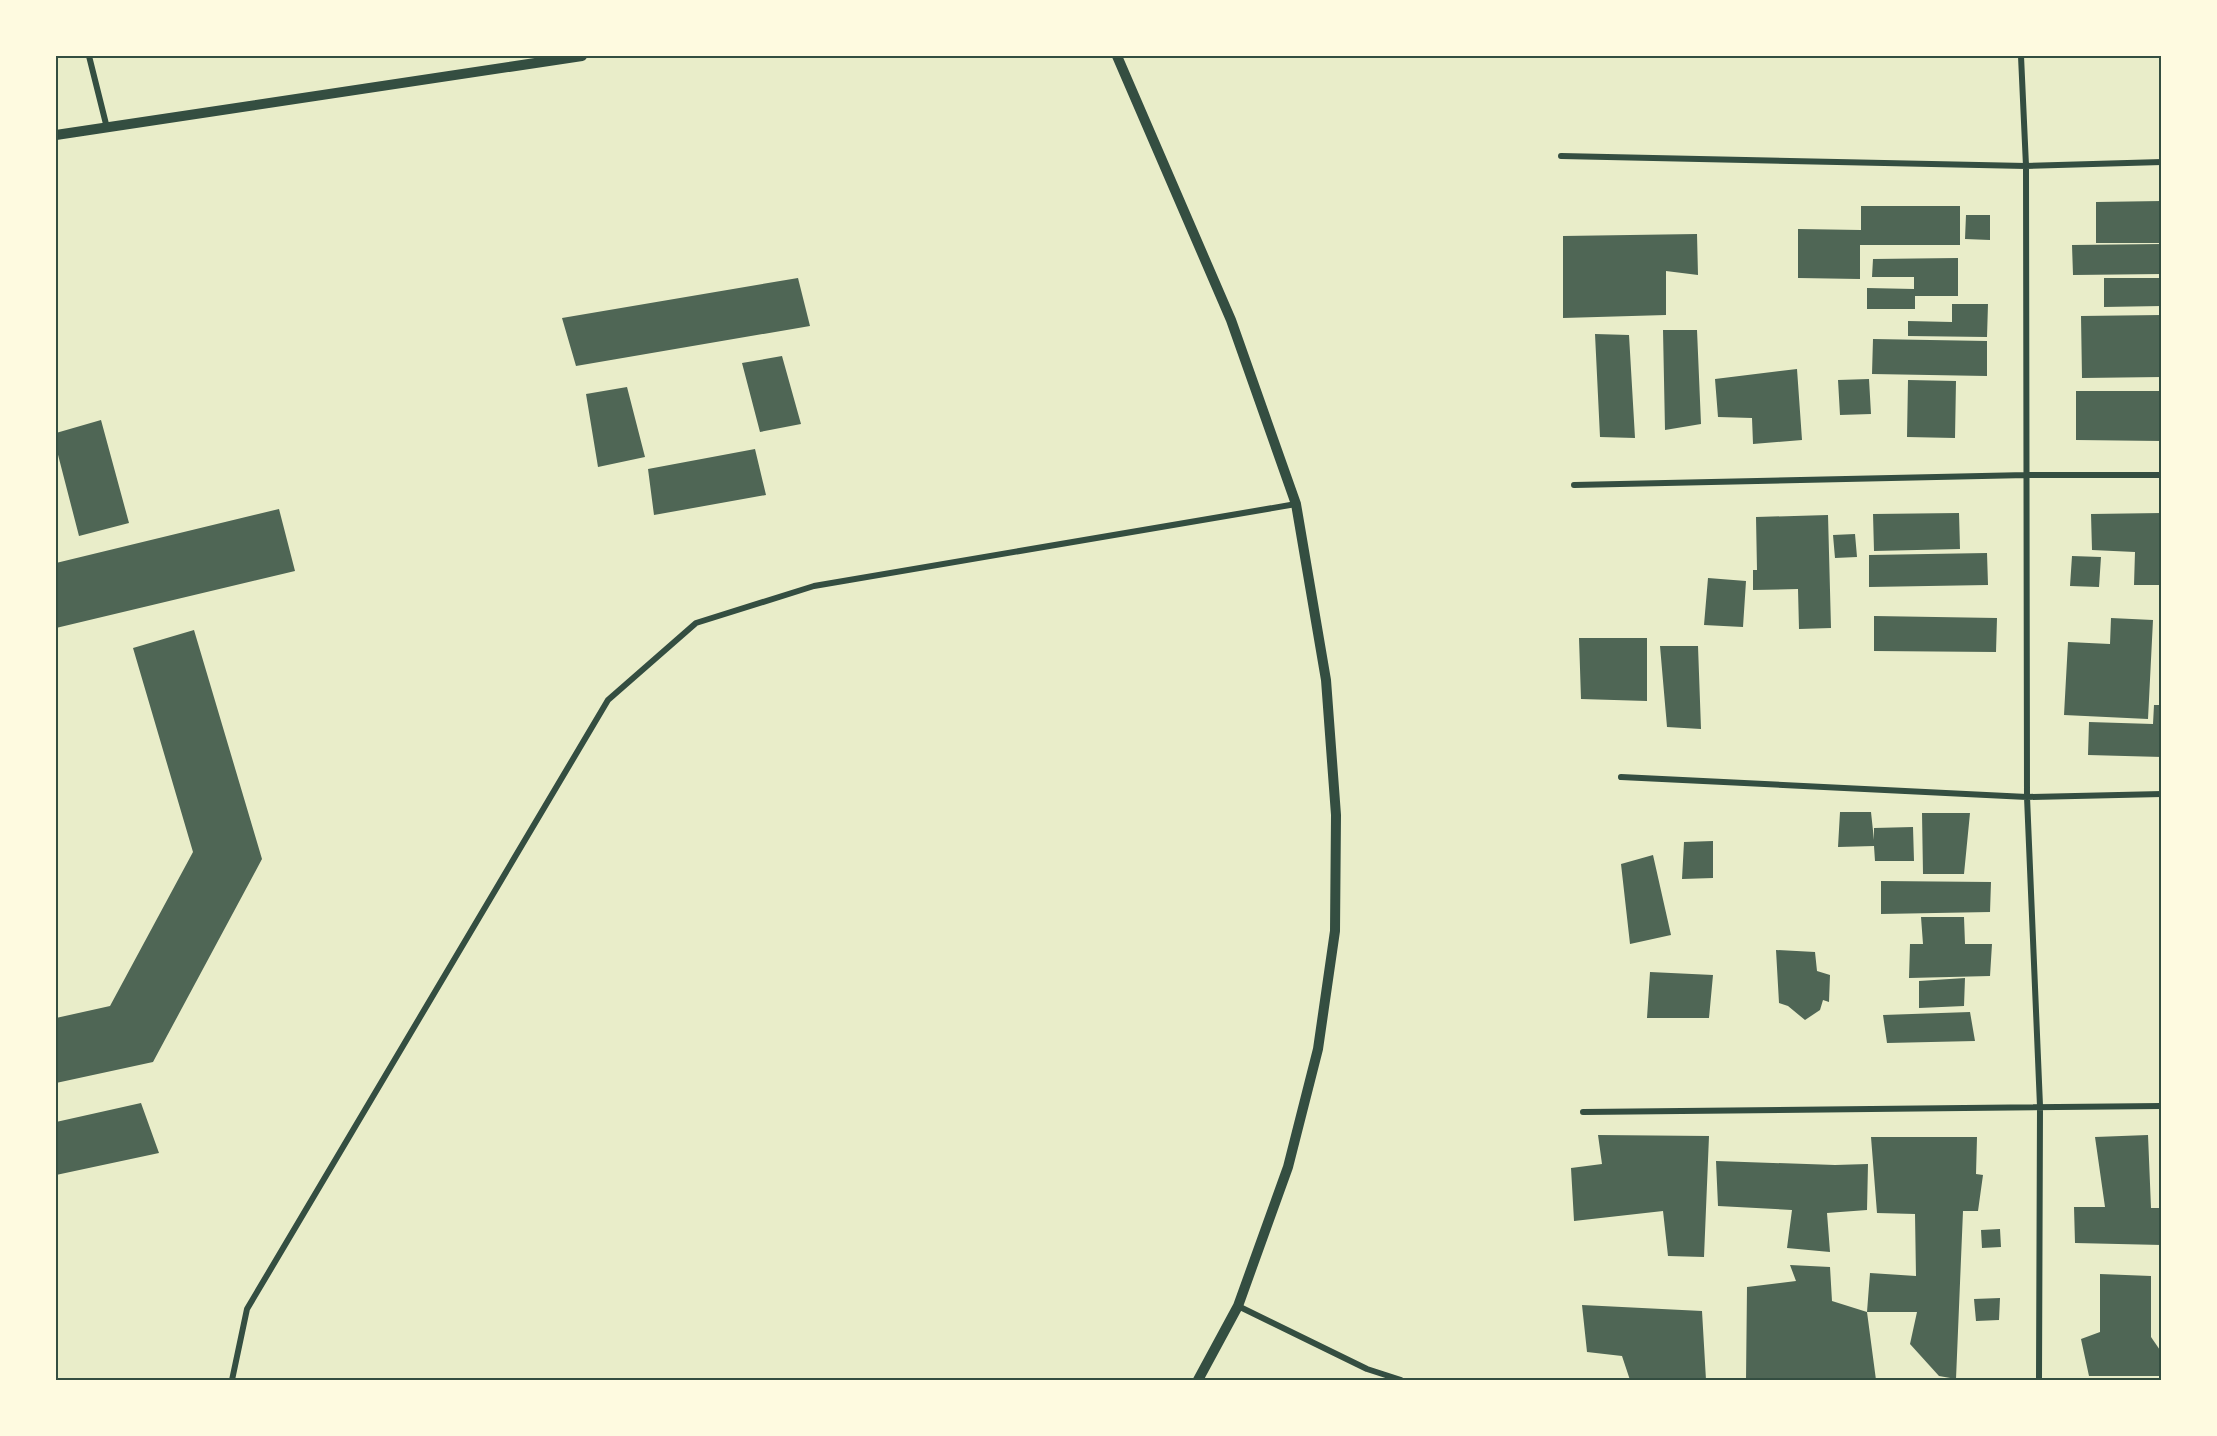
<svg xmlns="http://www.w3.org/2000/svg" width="2217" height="1436" font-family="Merriweather,serif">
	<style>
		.building { fill: #4f6655 }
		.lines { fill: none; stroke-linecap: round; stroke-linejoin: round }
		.minor { stroke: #344e41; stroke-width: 6 }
		.tertiary { stroke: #344e41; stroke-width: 10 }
		.neatline { fill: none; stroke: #344e41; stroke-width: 2 }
	</style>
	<rect width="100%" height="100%" fill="#e9edc9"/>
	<path class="building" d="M2162,201V243H2096V202Z
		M1861,206H1960V245H1860V279L1798,278V229L1861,230Z
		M1966,215H1990V240L1965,239Z
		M1697,234L1698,275L1666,271V315L1563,318V236Z
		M2162,244V274L2073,275L2072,245Z
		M1958,258V296H1915V309H1867V288L1914,289V277H1872L1873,259Z
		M798,278L810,326L576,366L562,318Z
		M2104,278H2162V306L2104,307Z
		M1952,304H1988L1987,337L1908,336V321L1952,322Z
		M2162,315V377L2082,378L2081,316Z
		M1663,330H1697L1701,424L1665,430Z
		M1595,334L1629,335L1635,438L1600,437Z
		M1873,339L1987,341V376L1872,374Z
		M782,356L801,424L760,432L742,363Z
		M1797,369L1802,440L1753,444L1752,418L1718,417L1715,379Z
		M1869,379L1871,414L1840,415L1838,380Z
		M1908,380L1956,381L1955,438L1907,437Z
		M627,387L645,457L598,467L586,394Z
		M2076,391H2162V441L2076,440Z
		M101,420L129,523L79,536L56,447V433Z
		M755,449L766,495L654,515L648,469Z
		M279,509L295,571L56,628V563Z
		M1959,513L1960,549L1874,551L1873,514Z
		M2162,513V585H2134L2135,552L2092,550L2091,514Z
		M1828,515L1831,628L1799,629L1798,589L1753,590V570H1757L1756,517Z
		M1855,534L1857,557L1835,558L1833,535Z
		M1987,553L1988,585L1869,587V555Z
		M2072,556L2101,557L2099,587L2070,586Z
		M1708,578L1746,581L1743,627L1704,625Z
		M1874,616L1997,618L1996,652L1874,651Z
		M2111,618L2153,620L2148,719L2064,715L2068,642L2110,644Z
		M194,630L262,859L153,1062L56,1083V1018L110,1006L193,852L133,648Z
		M1579,638H1647V701L1581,699Z
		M1660,646H1698L1701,729L1667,727Z
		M2154,705H2162V757L2088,755L2089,722L2153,724Z
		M1840,812H1871L1874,840V828L1913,827L1914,861H1875L1874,846L1838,847Z
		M1922,813H1970L1964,874H1923Z
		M1713,841V878L1682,879L1684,842Z
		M1653,855L1671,935L1630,944L1621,864Z
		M1881,881L1991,882L1990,912L1881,914Z
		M1921,917H1964L1965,944H1992L1990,976L1909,978L1910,944H1923Z
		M1776,950L1815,952L1817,971L1830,975L1829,1002L1823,1000L1820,1010L1805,1020L1788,1006L1779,1003Z
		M1650,972L1713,975L1709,1018H1647Z
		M1965,978L1964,1006L1919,1008V981Z
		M1970,1012L1975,1041L1887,1043L1883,1015Z
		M141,1103L159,1153L56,1175V1122Z
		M1598,1135L1709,1136L1704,1257L1668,1256L1663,1211L1574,1221L1571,1168L1602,1164Z
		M2148,1135L2151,1208H2162V1245L2075,1243L2074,1207H2105L2095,1137Z
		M1871,1137H1977L1976,1174L1983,1175L1978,1211H1963L1956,1379L1939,1376L1910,1344L1917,1312H1867L1876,1380H1746L1747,1287L1796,1281L1790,1265L1830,1267L1832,1301L1867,1312L1870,1273L1916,1276L1915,1214L1877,1213Z
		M1716,1161L1835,1165L1868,1164L1867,1210L1827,1213L1830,1252L1787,1248L1792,1210L1718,1206Z
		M2000,1229L2001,1247L1982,1248L1981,1230Z
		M2100,1274L2151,1276V1337L2162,1353V1376H2089L2081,1339L2100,1332Z
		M2000,1298L1999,1320L1976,1321L1974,1299Z
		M1582,1305L1702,1311L1706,1380H1630L1622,1356L1587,1352Z"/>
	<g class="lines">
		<path class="minor" d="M89,56L107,128
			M2021,56L2026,166L2027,797L2040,1106L2039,1380
			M1561,156L2026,166L2162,162
			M1574,485L2027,475H2162
			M1621,777L2027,797L2162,794
			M1583,1112L2162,1106
			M1238,1306L1367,1369L1401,1380
			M232,1380L247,1309L608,700L696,623L814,586L1296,504"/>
		<path class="tertiary" d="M1117,56L1231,320L1296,504L1326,680L1336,815L1335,931L1318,1049L1288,1167L1238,1306L1198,1380
			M56,135L582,56"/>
	</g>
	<rect width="2217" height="1436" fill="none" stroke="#fefae0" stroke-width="114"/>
	<rect x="57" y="57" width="2103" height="1322" class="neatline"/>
</svg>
